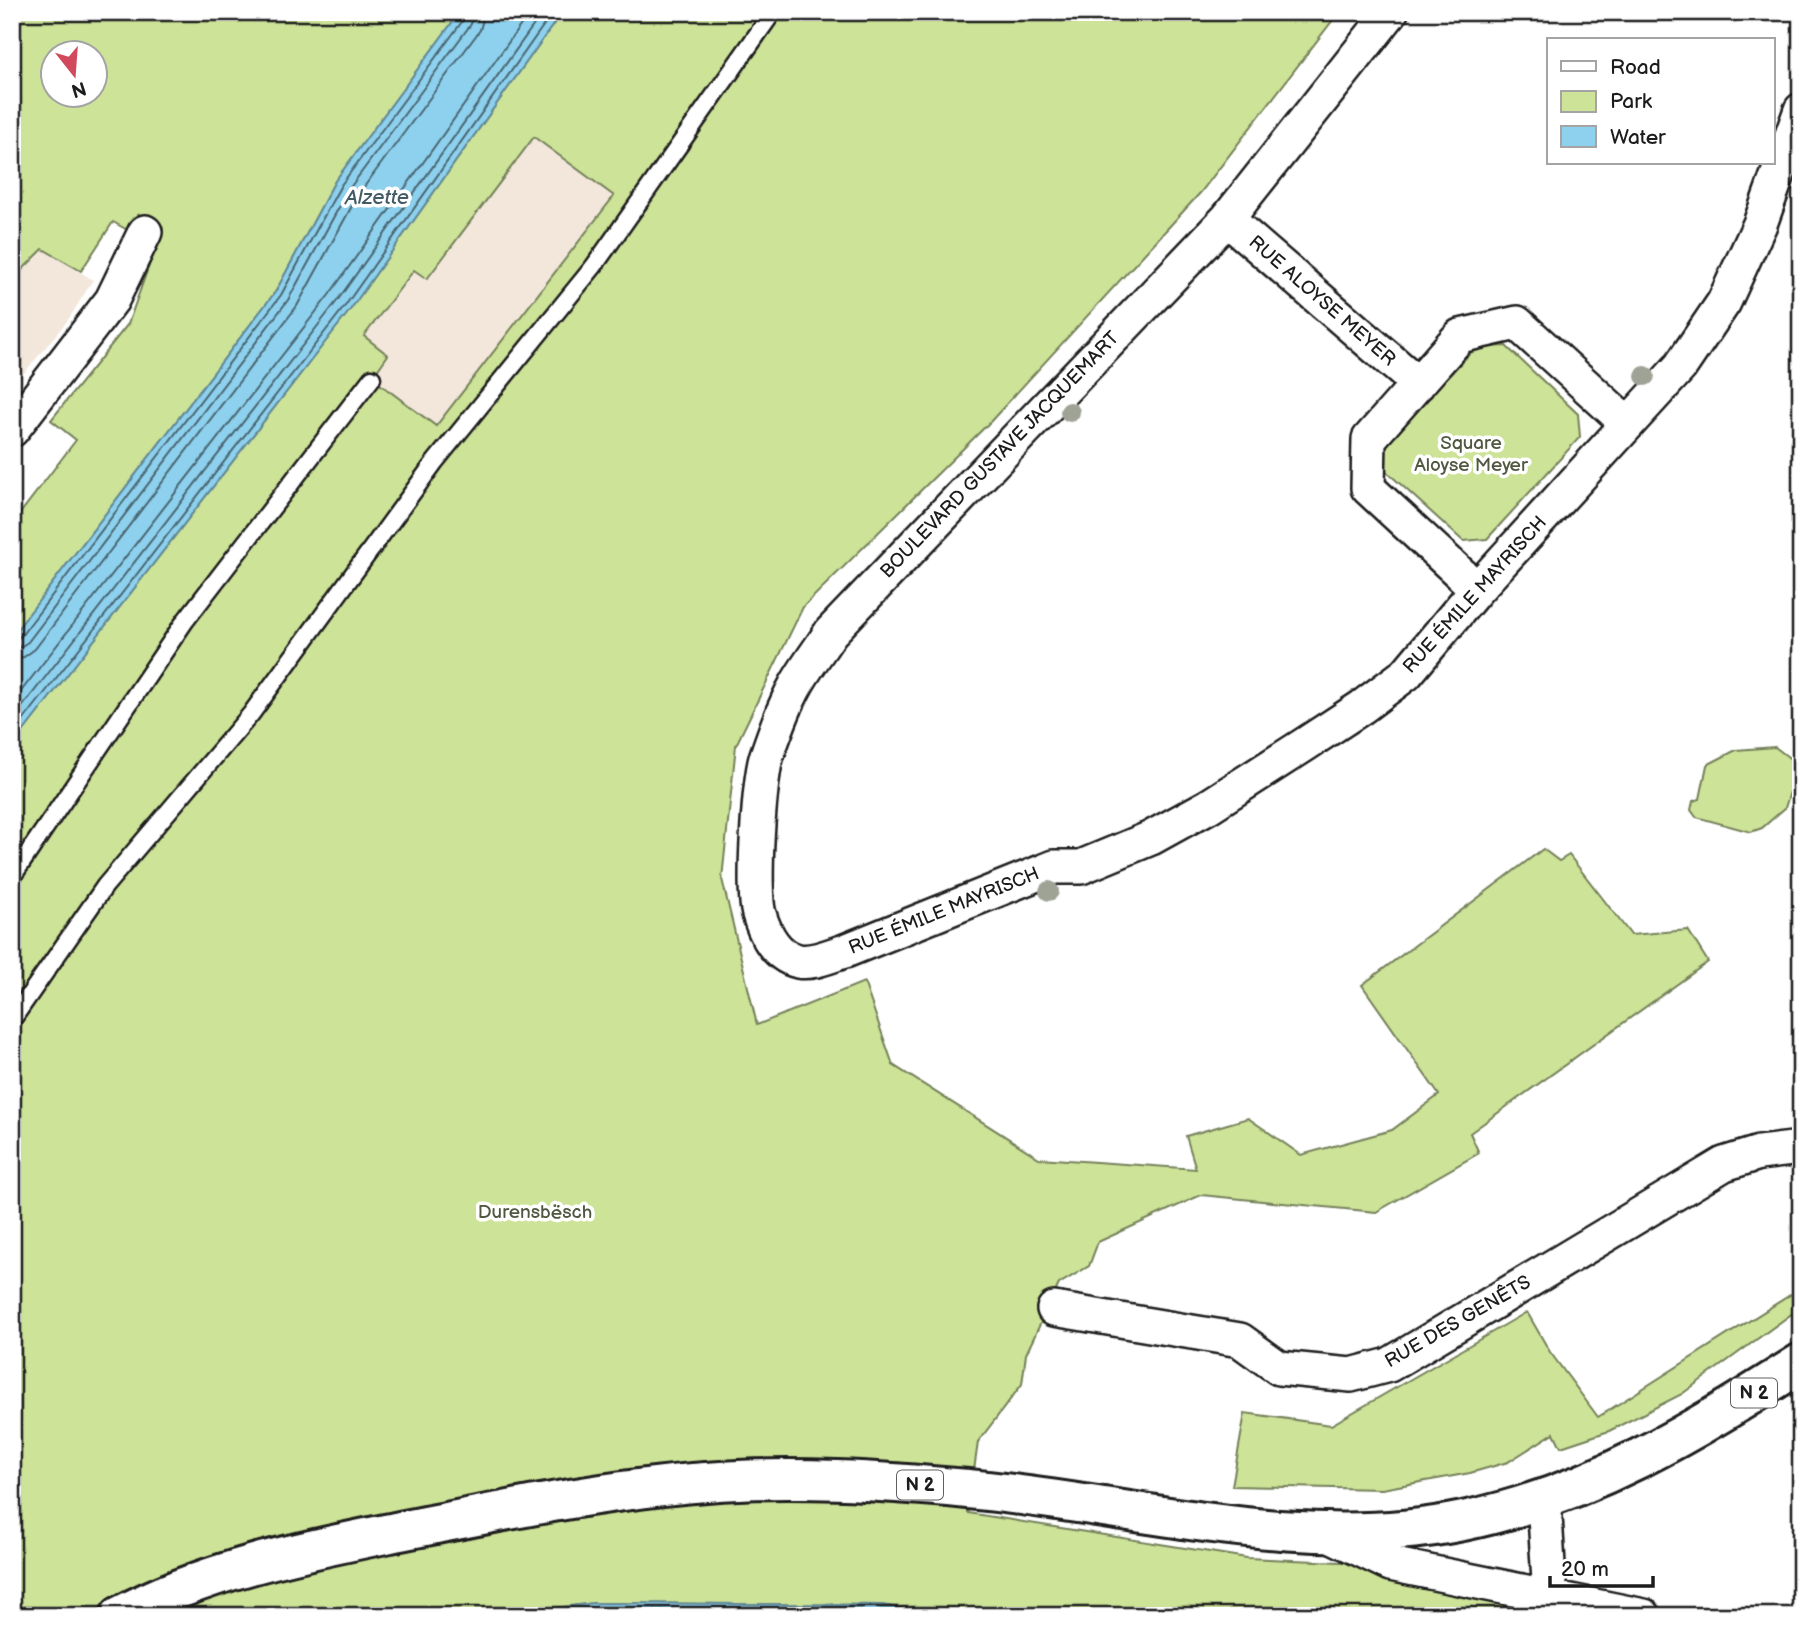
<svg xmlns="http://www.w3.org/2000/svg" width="1813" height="1628" font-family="'Balsamiq Sans',sans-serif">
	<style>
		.built { fill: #f3e7dc }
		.green { fill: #cde398; stroke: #74805a; stroke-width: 2; fill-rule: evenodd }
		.water { fill: #8dd1ee; stroke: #60899a; stroke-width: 2 }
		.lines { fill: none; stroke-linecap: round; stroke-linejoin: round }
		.shore { stroke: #496470; stroke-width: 2 }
		.service-casing { stroke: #1c1c1c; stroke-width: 21 }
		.minor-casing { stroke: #1c1c1c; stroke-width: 38 }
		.primary-casing { stroke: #1c1c1c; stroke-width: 44 }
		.service { stroke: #fff; stroke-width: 16 }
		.minor { stroke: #fff; stroke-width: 33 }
		.primary { stroke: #fff; stroke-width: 38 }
		.tree { fill: #9fa396 }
		.labels { text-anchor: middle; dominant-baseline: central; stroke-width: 7; stroke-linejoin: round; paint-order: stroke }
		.shield { fill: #fff; stroke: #606060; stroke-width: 2 }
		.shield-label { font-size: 18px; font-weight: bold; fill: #1c1c1c }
		.street-label { font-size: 19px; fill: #1c1c1c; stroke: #fff }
		.park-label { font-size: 19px; fill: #515841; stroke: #fff }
		.water-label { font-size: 21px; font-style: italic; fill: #445b66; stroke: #fff }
	</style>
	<rect width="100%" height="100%" fill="#fff"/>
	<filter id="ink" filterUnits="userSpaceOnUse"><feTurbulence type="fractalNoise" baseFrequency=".0143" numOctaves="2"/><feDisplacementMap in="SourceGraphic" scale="14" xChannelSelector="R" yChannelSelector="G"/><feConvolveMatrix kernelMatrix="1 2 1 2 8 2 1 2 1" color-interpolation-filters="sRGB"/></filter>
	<g filter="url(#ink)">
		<path class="built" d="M625,12L607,189L614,196L436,426L372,378L364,337L415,270L427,279Z
			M43,249L93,280L68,320L12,388V280Z"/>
		<path class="green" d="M12,12H460L335,181L276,291L12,636V524L76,440L51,420L128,324L156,246L113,222L81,271L43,249L12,280ZM52,52H94V94H52Z
			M562,12H1339L1201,192L990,422L803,607L736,745L722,879L757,1025L864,982L893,1065L1039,1158L1196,1169L1186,1136L1248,1118L1301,1155L1392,1130L1439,1095L1362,985L1543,849L1559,861L1569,855L1631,935L1688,930L1708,962L1470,1133L1479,1153L1376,1212L1201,1195L1098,1242L1089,1266L1059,1284L1026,1354L1022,1384L978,1442L968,1513L1247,1558L1390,1564L1644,1616H949L881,1605L594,1603L495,1616H12V746L350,310ZM534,137L614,196L436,426L372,378L388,355L364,336L414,270L427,279Z
			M1506,346L1578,414L1580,437L1487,539L1463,541L1386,471L1383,446L1475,348Z
			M1775,747L1792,760L1794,779L1785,808L1762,828L1751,832L1696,817L1691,810L1693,801L1700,799L1707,765L1736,750Z
			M1801,1288V1307L1682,1394L1609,1431L1561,1447L1554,1433L1508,1462L1470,1473L1382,1489L1232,1486L1245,1413L1331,1425L1527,1312L1550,1352L1598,1417Z"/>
		<path class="water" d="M460,12H562L350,310L12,746V636L276,291L335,181Z
			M594,1603L881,1605L949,1616H495Z"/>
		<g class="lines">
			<path class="shore" d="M12,640L21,636L281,295L341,185L464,19L465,12
				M12,648L20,647L28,642L288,300L349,189L471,24L474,12
				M12,659L24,657L35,649L297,306L358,195L480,30L485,12
				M12,703L329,295L530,12
				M12,720L337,301L543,12
				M12,735L345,306L553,12
				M550,1616L595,1610L880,1612L902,1616"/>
			<defs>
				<path id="service" d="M12,877L185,621L372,378
					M12,1020L105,886L251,714L434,463L594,266L773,12"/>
				<path id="minor" d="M1391,12L1227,219L831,632C820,649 806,667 796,685C784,706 775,732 767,755C759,778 752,891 759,914C765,934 776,956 798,961C813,964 831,955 845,951L1054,867H1081L1151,838L1209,806L1304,745L1362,707L1406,674L1477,589L1680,367L1724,302L1760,224L1801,110
					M1227,219L1418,384
					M12,430L112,300L145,232
					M1477,589L1368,488L1369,439L1451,346L1460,336L1517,323L1628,424
					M1054,1309L1240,1340L1279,1368L1351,1375L1389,1365L1724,1164L1759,1153L1801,1148
					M1544,1500L1550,1597
					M1324,1532L1390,1564L1644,1616"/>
				<path id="primary" d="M120,1616C205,1570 302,1551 395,1532C498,1512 601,1490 706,1482C793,1475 881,1481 968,1489C1131,1504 1299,1555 1463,1521C1592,1494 1691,1433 1801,1363"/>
			</defs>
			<use href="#service" class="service-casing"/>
			<use href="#minor" class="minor-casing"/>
			<use href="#primary" class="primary-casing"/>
			<use href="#service" class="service"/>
			<use href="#minor" class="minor"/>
			<use href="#primary" class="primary"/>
		</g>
		<g class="tree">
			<circle cx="1645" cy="376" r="10"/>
			<circle cx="1070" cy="412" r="10"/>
			<circle cx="1049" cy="891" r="10"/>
		</g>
	</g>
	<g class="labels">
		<g class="shield">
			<rect x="1731" y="1378.5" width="46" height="29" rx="5"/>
			<rect x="897" y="1470.5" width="46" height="29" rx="5"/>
		</g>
		<g class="shield-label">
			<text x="1754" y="1393">N 2</text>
			<text x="920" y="1485">N 2</text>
		</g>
		<g class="street-label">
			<text transform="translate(1322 301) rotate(41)">RUE ALOYSE MEYER</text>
			<text transform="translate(1000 455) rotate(-46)">BOULEVARD GUSTAVE JACQUEMART</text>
			<text transform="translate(1475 595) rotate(-48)">RUE ÉMILE MAYRISCH</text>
			<text transform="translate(944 911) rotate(-22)">RUE ÉMILE MAYRISCH</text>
			<text transform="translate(1458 1322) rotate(-30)">RUE DES GENÊTS</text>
		</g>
		<g class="park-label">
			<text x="1471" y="443">Square<tspan x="1471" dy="22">Aloyse Meyer</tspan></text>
			<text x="535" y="1212">Durensbësch</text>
		</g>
		<g class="water-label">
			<text x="377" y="197">Alzette</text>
		</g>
	</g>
	<rect width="1813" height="1628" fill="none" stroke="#fff" stroke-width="42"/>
	<rect x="21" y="21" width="1771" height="1586" fill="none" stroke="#1c1c1c" stroke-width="2.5" filter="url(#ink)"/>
	<rect x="1547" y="38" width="228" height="126" fill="#ffffff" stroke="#a4a4a4" stroke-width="2"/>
	<rect x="1561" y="61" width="35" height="10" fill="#ffffff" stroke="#a4a4a4" stroke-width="2"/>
	<text x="1610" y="74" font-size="21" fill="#1c1c1c">Road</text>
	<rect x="1561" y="91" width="35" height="21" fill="#cde398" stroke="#a4a4a4" stroke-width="2"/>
	<text x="1610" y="108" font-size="21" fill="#1c1c1c">Park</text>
	<rect x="1561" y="126" width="35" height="21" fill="#8dd1ee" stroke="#a4a4a4" stroke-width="2"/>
	<text x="1610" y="144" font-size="21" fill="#1c1c1c">Water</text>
	<g transform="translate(74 74) rotate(163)"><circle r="33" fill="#ffffff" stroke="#a4a4a4" stroke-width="2"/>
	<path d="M0-5L12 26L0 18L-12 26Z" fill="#d1495b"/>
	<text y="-10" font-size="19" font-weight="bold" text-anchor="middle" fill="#1c1c1c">N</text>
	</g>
	<path d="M1550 1576v10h103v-10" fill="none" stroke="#1c1c1c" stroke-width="3.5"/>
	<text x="1561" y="1576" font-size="21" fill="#1c1c1c" stroke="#ffffff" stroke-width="5" paint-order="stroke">20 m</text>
</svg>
